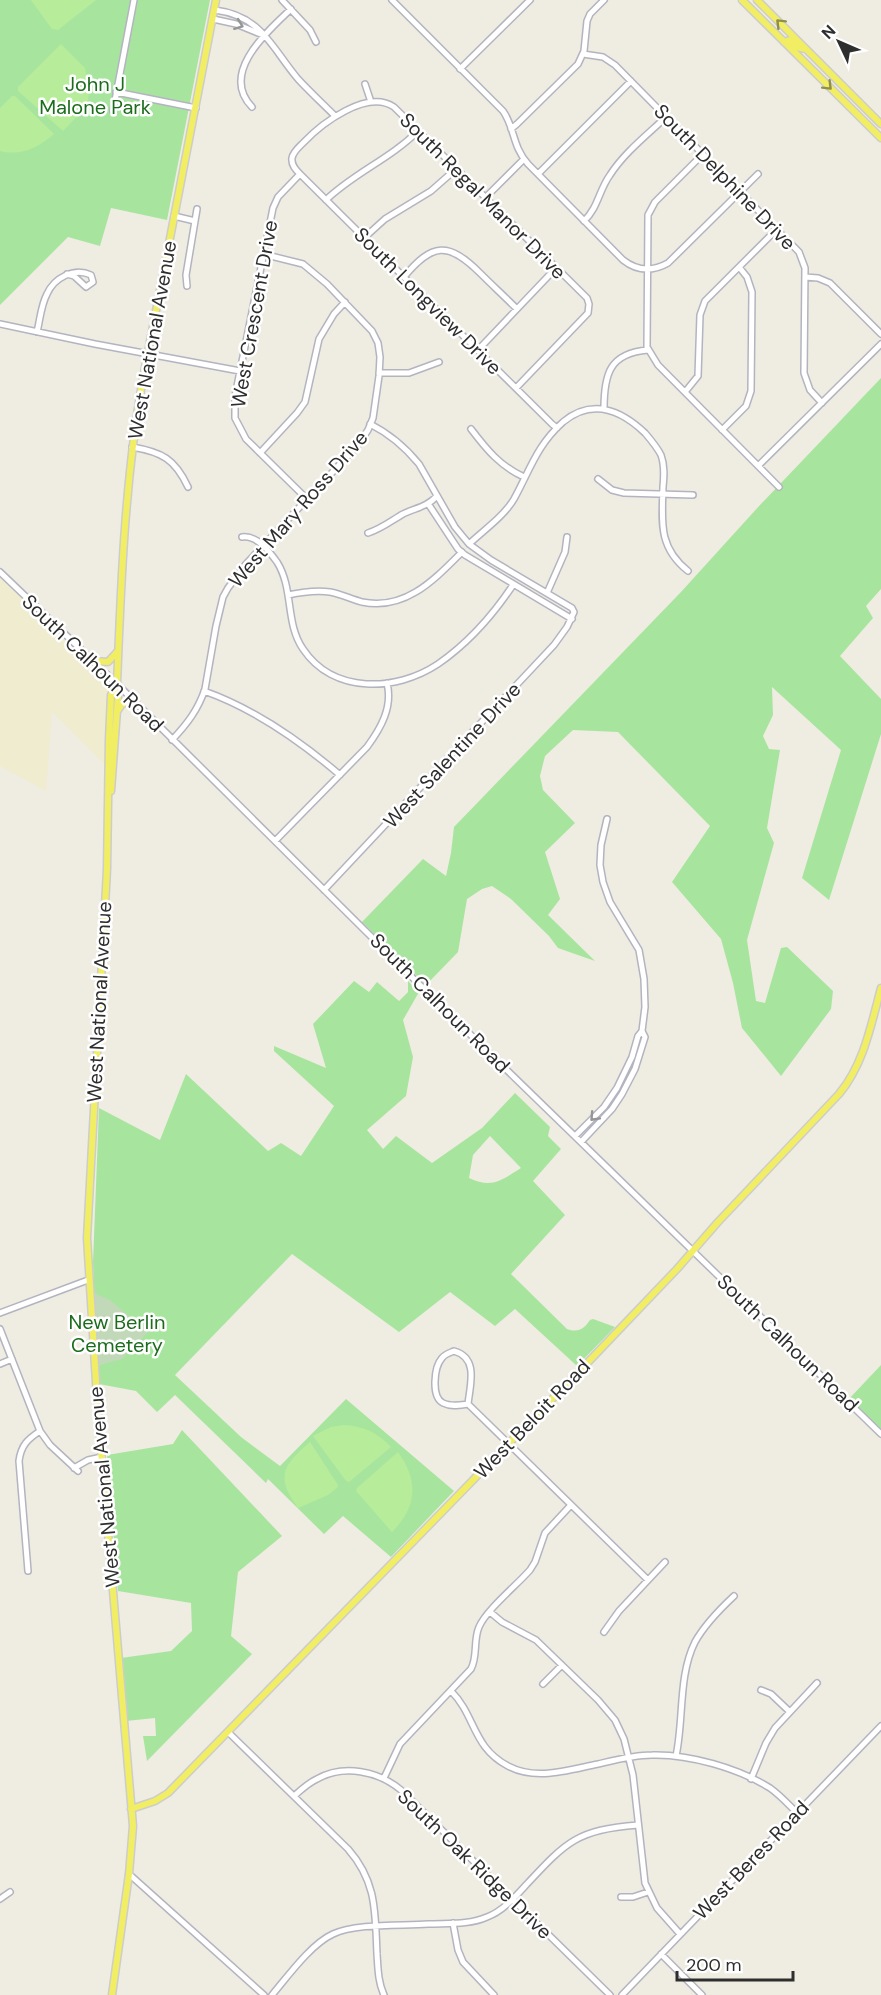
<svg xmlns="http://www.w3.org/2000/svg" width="881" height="1995" font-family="'DM Sans',sans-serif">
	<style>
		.education { fill: #f0ecd0 }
		.green { fill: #a7e59e; fill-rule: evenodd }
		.cemetery { fill: #c1d9b8 }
		.pitch { fill: #b7ec9a }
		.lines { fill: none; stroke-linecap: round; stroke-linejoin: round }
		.minor-casing { stroke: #b4b4c1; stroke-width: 8 }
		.major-casing { stroke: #cdcdcd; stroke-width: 9 }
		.minor { stroke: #fff; stroke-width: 5 }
		.major { stroke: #f1ee63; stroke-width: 6 }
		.oneway { stroke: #908e48 }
		.oneway2 { stroke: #969696 }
		.labels { text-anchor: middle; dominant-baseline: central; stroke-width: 5; stroke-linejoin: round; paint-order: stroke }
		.park-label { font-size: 20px; fill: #1b6d1c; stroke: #fff }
		.street-label { font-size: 20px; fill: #2e2e2e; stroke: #fff }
	</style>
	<rect width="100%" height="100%" fill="#efece1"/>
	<path class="education" d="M0,577L107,682L110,687L107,767L52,712L46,791L0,766Z"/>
	<path class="green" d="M0,0H210L167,220L111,208L100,246L68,237L0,305Z
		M881,378V589L866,606L873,618L840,656L881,699V734L829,900L802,878L841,750L772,687L773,715L763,736L769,749L780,750L767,828L774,843L747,940L756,1001L765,1003L781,948L787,947L833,991L831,1009L781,1076L742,1028L733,983L721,939L672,882L710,826L618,732L573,730L545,756L540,776L543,790L575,823L545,852L560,899L548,915L595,961L558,948L549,936L511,899L492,886L482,889L467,899L458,952L426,985L362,922L423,859L446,876L451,853L454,827L681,592L760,505Z
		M354,981L369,992L377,982L399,1001L408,992V981L419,992L403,1020L413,1057L406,1096L367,1130L383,1149L396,1136L432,1163L482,1128L515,1093L550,1127L548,1136L561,1149L533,1181L565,1215L511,1274L567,1329C578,1333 584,1329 590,1320L593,1319L615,1327L577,1366L515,1309L495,1326L450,1292L399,1332L292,1254L175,1375L241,1437L280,1466L346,1399L454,1491L391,1557L343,1516L324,1534L268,1479L266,1483L175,1395L157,1412L136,1391L99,1384L98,1365L122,1358L94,1293L93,1262L99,1108L160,1140L186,1074L268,1151L281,1143L301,1156L334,1106L274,1051V1046L326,1068L313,1024ZM490,1136L521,1168C502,1180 492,1189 469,1178L473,1155Z
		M881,1365V1434L847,1401Z
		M182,1430L282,1536L238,1572L231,1636L252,1654L147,1761L143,1736H156L155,1718L126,1721L121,1658L171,1651L192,1631L191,1603L118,1591L107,1455L173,1444Z"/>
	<path class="cemetery" d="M94,1293L110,1300L148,1332L122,1359L98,1365Z"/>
	<path class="pitch" d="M31,0H96L58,30L52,29Z
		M61,44L85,68L89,88L88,101L84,109L63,131L18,91V87Z
		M12,96H15L54,134C38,148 21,156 0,151V108Z
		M343,1425C363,1426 377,1432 391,1447L349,1482L346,1481L313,1436L331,1427Z
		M310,1442L338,1485L337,1488L328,1495L298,1508C275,1477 283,1465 310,1442Z
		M398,1452C419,1481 417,1507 392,1532L356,1491L357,1488Z"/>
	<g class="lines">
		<defs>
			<path id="minor" d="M282,0L310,30L316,42
				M392,0L503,111C515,128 512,146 528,164L623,260C637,271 652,272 668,263L758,174
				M215,10C262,16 271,47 298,79C310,92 323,104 335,116
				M213,19L236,24L263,35
				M583,54L603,57L615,65L799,252L805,268L804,373L810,390L822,403
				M460,69L530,0
				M365,84L371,102
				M116,92L196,108
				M252,107C219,73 268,31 291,9
				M113,111L134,0
				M511,129L517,124L578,64L584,51L587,21L590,14L604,0
				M703,154L655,202L648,215L647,347L658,365L779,487
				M300,174L278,197L273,208L235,396V418L246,439L307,499
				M538,174L631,81
				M485,198L524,159
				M326,200C354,173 390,159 418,131
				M174,216L195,221
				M584,221C598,208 599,190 610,175C624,153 647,135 666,117
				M364,238L385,219L431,191L456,169
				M404,277C432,243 448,241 480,273C492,285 505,297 517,309
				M805,277L818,278L830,283L881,334
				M187,286L186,275L197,209
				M0,324L95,344L240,371
				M37,332C40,320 41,305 47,294C54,278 74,267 91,275L93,282L86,287L74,276L67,274
				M478,350L556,268
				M379,373H409L439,362
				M516,388L588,313L589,304L587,298L394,107C367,89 322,123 303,143C299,147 293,152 292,158C291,165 296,170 300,174L552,424L557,428
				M685,392L698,376L700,315L705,301L777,229
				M604,409C604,375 609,353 648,350
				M471,429C487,450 500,466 524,477
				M722,430L746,406L751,391L752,292L747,277L739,267
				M132,447C162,452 175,459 188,487
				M260,453L297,413L305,402L319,339L334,314L345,302
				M758,466L881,344
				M598,479L612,490L624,493L693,495
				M429,505L458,549L465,555L572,619
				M368,533C381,529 391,521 403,514C415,508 427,507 437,496
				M242,537C257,535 269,551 277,562C294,589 285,623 303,649C333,694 396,692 438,664C467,644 493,615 513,585
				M469,544C484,530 504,516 514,499C530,470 537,445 563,422C592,398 621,410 645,433C651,440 657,447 661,455C665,466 664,477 663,487C662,522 658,547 688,571
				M0,572L117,684L440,1005L881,1434
				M547,593L565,552L567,537
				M288,595C302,592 316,590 330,592C341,594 351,599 362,602C405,611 434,580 462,552
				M204,691C255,709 299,740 340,775
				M172,740C187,724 198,710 205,689L216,626L223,597L228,588L246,564L358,445L368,430L373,418L379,376L380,357L378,343L372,331L327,284L303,264L263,254
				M275,841L367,747C381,728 393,707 387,683
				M324,890L554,645L567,627L574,612L572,608L491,560L469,544L455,527L419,464C405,447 390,434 370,424
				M575,1136L604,1107L617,1088L632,1057L638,1036L642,1031
				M581,1142L612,1109L622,1094L635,1069L645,1037L642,1031L645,1007L644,979L639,950L610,902L603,882L600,865L601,845L607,819
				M0,1313L88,1280
				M0,1329L40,1431L50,1445L78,1471
				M454,1351C479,1358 470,1385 468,1404C460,1405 451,1407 443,1403C431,1397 434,1367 442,1358C445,1354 449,1353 454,1351Z
				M0,1364L12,1359
				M468,1404L648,1580
				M74,1468L88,1460L102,1457
				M28,1571L19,1461C21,1445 28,1439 40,1431
				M490,1612L502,1622L536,1640L598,1700L615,1720L624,1739L633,1775L645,1883L657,1908L680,1934
				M604,1632L619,1611L665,1562
				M543,1684L562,1665
				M761,1690L771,1694L790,1712
				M451,1691C476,1716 472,1747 508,1766C536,1781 568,1770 598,1764C615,1760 634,1755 652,1755C689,1754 738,1768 770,1788C780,1795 788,1804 797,1813
				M228,1732L348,1849C377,1882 375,1912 377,1954C378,1968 378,1982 384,1995
				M676,1756C684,1719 678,1676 695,1642C705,1624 719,1610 734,1596
				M384,1778L400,1744L471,1669C478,1656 473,1641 479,1627C486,1610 517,1585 530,1570L535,1562L545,1533L571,1505
				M751,1779L766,1743L775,1728L817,1683
				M294,1796C301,1790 308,1783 317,1779C344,1764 378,1771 401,1790L610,1995
				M129,1874L264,1995
				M621,1897H633L648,1892
				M0,1899L10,1892
				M453,1923L458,1950L463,1962L494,1995
				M661,1954L702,1995
				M272,1995C288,1976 311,1944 333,1934C356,1923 402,1926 428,1924C448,1923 469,1925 487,1917C503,1911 515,1897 526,1885C567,1841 577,1830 638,1825
				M622,1995L881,1726"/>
			<path id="major" d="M742,0L881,138
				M757,0L881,124
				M784,42L790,40L797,47L805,49
				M94,661L108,662L118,651
				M118,710L122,704L134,701
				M111,791L118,697L117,684C121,581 125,479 143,378L216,0
				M131,1809L155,1801L168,1793L593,1357L677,1269L718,1222L839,1094C864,1064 871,1025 881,988
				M112,1995L129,1874L133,1826L98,1415L87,1238L107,869L109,739L111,695L117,684"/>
		</defs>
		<use href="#minor" class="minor-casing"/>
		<use href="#major" class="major-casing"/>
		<use href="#minor" class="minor"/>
		<use href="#major" class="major"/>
	</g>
	<defs><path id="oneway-chevron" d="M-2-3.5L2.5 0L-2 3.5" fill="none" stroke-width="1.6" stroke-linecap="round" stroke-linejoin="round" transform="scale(1.5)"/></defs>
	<g class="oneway">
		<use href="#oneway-chevron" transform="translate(780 23) rotate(-135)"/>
		<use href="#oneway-chevron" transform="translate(828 86) rotate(45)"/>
	</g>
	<g class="oneway2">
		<use href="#oneway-chevron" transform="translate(239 25) rotate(21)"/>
		<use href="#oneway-chevron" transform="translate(594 1117) rotate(133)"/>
	</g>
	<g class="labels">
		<g class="park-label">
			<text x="95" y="84">John J<tspan x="95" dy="23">Malone Park</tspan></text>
			<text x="117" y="1322">New Berlin<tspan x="117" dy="23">Cemetery</tspan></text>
		</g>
		<g class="street-label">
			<text transform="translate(725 177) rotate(46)">South Delphine Drive</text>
			<text transform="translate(483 196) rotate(45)">South Regal Manor Drive</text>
			<text transform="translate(428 301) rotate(45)">South Longview Drive</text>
			<text transform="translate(254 314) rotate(-80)">West Crescent Drive</text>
			<text transform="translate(152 340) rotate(-80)">West National Avenue</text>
			<text transform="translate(298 509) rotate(-49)">West Mary Ross Drive</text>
			<text transform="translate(93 663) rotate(44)">South Calhoun Road</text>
			<text transform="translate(452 755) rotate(-47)">West Salentine Drive</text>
			<text transform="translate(99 1002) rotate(-87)">West National Avenue</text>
			<text transform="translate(440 1003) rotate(45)">South Calhoun Road</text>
			<text transform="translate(788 1343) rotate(44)">South Calhoun Road</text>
			<text transform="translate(532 1419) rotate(-46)">West Beloit Road</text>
			<text transform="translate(104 1487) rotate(-95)">West National Avenue</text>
			<text transform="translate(751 1860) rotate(-46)">West Beres Road</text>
			<text transform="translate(475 1864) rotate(44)">South Oak Ridge Drive</text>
		</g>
	</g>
	<g transform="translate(839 42) rotate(314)" stroke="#ffffff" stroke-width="4.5" paint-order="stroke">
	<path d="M0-4.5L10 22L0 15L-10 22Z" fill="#2e2e2e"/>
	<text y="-9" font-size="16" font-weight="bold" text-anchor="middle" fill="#2e2e2e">N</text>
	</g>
	<path d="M677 1971v9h116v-9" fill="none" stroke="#2e2e2e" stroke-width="3"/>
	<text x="686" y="1971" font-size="18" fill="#2e2e2e" stroke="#ffffff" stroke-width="4.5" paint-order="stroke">200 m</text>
</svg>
